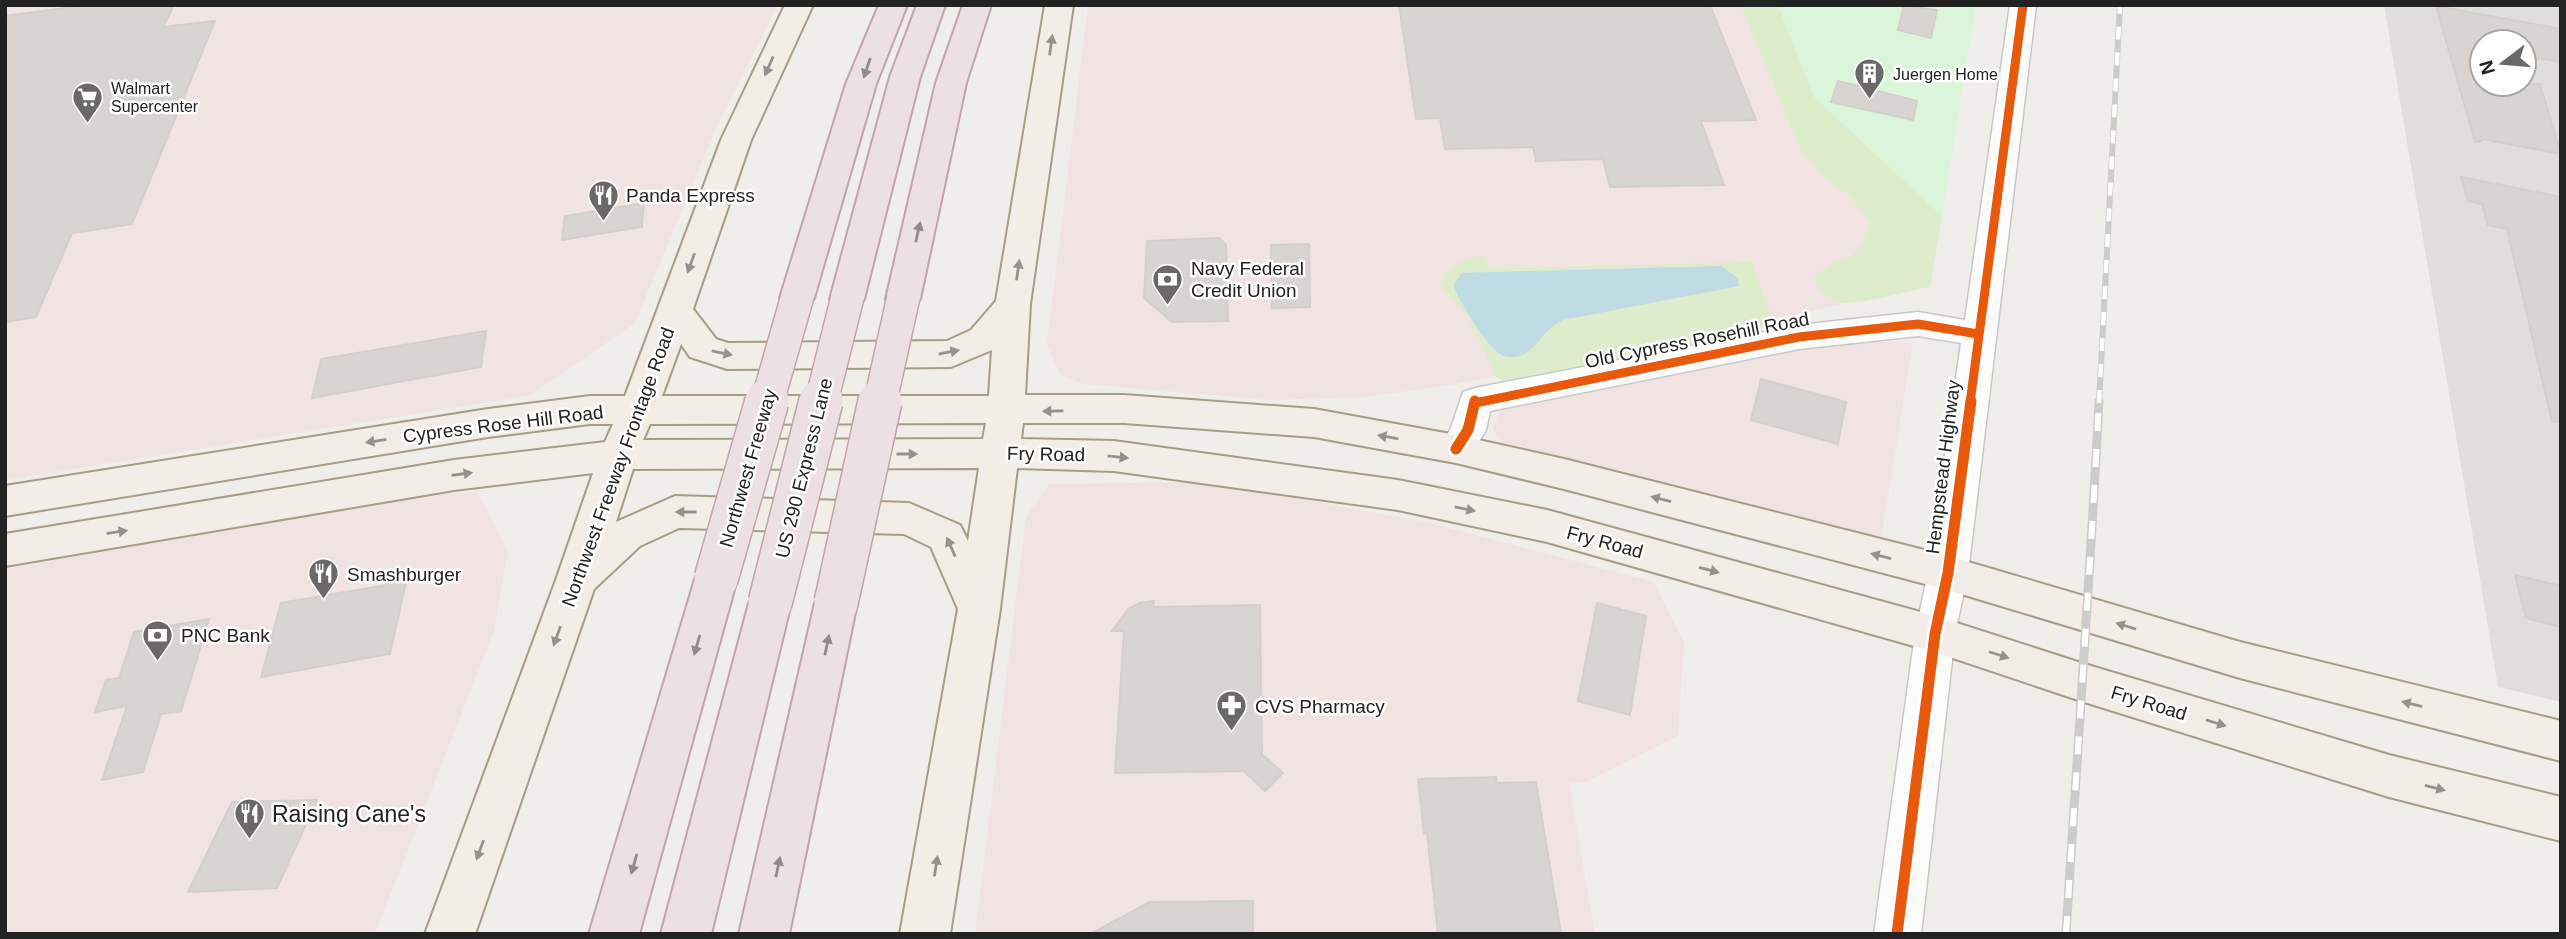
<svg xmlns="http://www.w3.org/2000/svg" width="2566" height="939" font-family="Arial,sans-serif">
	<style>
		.residential { fill: #dfdedc; fill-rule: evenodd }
		.commercial { fill: #f1e3e1 }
		.grass { fill: #ddeccb }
		.park { fill: #daf5da }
		.water { fill: #bfdbe3 }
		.building { fill: #d7d4d2; stroke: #d3d0cc; stroke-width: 2 }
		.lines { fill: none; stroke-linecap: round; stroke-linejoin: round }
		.minor-casing { stroke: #c9c8c7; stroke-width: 3 }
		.major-casing { stroke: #a79c86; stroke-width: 4 }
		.highway-casing { stroke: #c5a2ac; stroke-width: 4 }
		.minor { fill: #fdfcfc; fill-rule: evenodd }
		.major { fill: #f3ede7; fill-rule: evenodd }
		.highway { fill: #ece0e2; fill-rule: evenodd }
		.rail-far1-casing { stroke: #ccc; stroke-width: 6 }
		.rail-casing { stroke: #ccc; stroke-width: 9 }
		.rail-far1 { stroke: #fff; stroke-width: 4.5; stroke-dasharray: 13; stroke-linecap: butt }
		.rail { stroke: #fff; stroke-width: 6; stroke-dasharray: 18; stroke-linecap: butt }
		.highway-bridge-far1-casing { stroke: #c5a2ac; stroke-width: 35; stroke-linecap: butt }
		.highway-bridge-casing { stroke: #c5a2ac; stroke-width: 46; stroke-linecap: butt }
		.highway-bridge-far1 { stroke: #ece0e2; stroke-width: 32 }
		.highway-bridge { stroke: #ece0e2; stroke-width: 43 }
		.cycleway-far1-casing { stroke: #fff; stroke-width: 12 }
		.cycleway-casing { stroke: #fff; stroke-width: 16 }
		.cycleway-far1 { stroke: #e8590c; stroke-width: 9 }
		.cycleway { stroke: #e8590c; stroke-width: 11 }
		.oneway { fill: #95928e }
		.oneway2 { fill: #918a8c }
		.labels { text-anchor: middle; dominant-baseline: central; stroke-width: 5; stroke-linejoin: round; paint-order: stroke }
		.far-poi-label { font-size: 16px; fill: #222; stroke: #fff; text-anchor: start }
		.poi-label { font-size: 19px; fill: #222; stroke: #fff; text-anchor: start }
		.street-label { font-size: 19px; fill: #222; stroke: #fff }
		.near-poi-label { font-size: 23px; fill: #222; stroke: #fff; text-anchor: start }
	</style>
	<rect width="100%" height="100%" fill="#f0eeeb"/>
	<path class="residential" d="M2384,5H2561V702L2498,687ZM2482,42H2524V84H2482Z"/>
	<path class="commercial" d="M5,5H778L718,123L635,323L531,395L5,480Z
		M1088,5H1740L1801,150L1823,177L1850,196L1862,210L1870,223L1867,241L1858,250L1842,260L1824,295L1844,304L1451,385L1364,397L1273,400L1084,384L1060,375L1047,343Z
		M1871,342L1913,343L1881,540L1504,446L1493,430L1499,411L1801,348Z
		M1210,482L1434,524L1654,582L1684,643L1678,736L1586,782L1569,783L1595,934H975L1026,517L1049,484Z
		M477,492L508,551L494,631L375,934H5V569L412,496Z"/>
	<path class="grass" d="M1740,5H1778L1814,97L1942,216L1930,287C1903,292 1873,302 1846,303C1833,304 1816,290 1814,277C1840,254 1863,262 1870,223L1850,196L1823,177L1801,150Z
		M1483,255L1486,258L1489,269L1752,262L1772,319L1764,329L1747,337L1538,382L1503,381L1494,376L1479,338L1463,310L1441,288C1444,266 1464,260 1483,255Z"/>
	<path class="park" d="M1778,5H1976L1942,216L1814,97Z"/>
	<path class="water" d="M1721,266L1738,278L1739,286L1563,320C1542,331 1541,343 1526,353C1519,358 1507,359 1500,354C1483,342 1462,304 1453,286L1462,273Z"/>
	<path class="building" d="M88,5H174L163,27L215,21L132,224L72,233L36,317L5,322V16Z
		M1399,5H1710L1756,120L1701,121L1724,185L1610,187L1603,159L1536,161L1533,147L1445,149L1440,118L1416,119Z
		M1904,5L1937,10L1931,38L1898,30Z
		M2436,6L2561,29V62L2524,56V42H2482V84H2540L2561,154L2482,139V141L2475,142Z
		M1838,81L1917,101L1913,120L1831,102Z
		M2461,177L2561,197V421L2552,422L2507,229L2488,225L2482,204L2468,201Z
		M644,203L642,227L562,240L565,216Z
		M1219,238L1226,245L1228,321L1172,322L1144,298L1147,241Z
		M1309,244L1310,307L1272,308L1271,245Z
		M486,331L481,367L312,398L321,359Z
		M1761,379L1846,402L1838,444L1751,420Z
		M409,568L390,654L261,677L281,603L387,585Z
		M2515,575L2561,586V627L2526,618Z
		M1154,601L1153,607L1260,605L1262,754L1283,773L1265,791L1244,771L1115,773L1124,631H1112L1128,609L1140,603Z
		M1597,603L1646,616L1630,715L1578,701Z
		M209,619L181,711L161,714L143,772L102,780L127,706L95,712L106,680L119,678L134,632Z
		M1496,777V783L1536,782L1561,934H1438L1427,833L1424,834L1418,779Z
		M317,800L277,888L188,892L232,802Z
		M1253,901V934H1090L1150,902Z"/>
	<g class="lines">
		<defs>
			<path id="minor" d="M2010,5H2036L1968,573L1955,634L1921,934H1874L1915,634L1928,573L1961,343L1918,336L1799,349L1490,411L1486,430L1469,459L1456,463L1443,459L1438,449L1451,428L1463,392L1475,388L1799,325L1918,312L1965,320Z"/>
			<path id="major" d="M785,5H813L751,140L693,309L716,339L728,343L947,341L971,330L996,301L1045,5H1073L1030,304L1025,395H1124L1314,409L1456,435L1564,459L1948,556L2240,642L2561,721V761L2240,678L1948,590L1564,489L1456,463L1314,437L1124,423H1023L1021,439L1114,441L1398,480L1547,510L1935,616L2081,663L2389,755L2561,797V841L2389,797L2081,701L1935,652L1547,542L1398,510L1114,471L1017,468L1000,609L950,934H900L958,609L931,547L904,534L679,528L640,546L594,589L475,934H425L556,580L593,473L454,490L5,566V534L454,460L605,442L613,424H590L488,437L5,516V486L488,409L590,396H625L721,140ZM681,344L690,357L727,369L951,367L992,350L989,396H662ZM986,423L983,439L643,440L650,424ZM979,468L968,541L960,525L909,503L675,496L616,522L633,469Z"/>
			<path id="highway" d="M879,5H907L876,84L814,298L809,306L797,310L785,306L780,298L846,84Z
				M917,5H945L920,77L864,299L859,307L847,311L835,307L830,299L890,77Z
				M963,5H991L966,83L920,299L915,307L903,311L891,307L886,299L936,83Z
				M716,562L731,567L737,579L639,934H589L695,579L701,567Z
				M770,586L785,591L791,603L711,934H661L749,603L755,591Z
				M836,586L851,591L857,603L789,934H739L815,603L821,591Z"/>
		</defs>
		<use href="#minor" class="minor-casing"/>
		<use href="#major" class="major-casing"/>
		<use href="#highway" class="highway-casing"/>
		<use href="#minor" class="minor"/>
		<use href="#major" class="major"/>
		<use href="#highway" class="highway"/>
		<defs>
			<path id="rail-far1" d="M2099,403L2120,5"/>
			<path id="rail" d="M2066,934C2077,756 2090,579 2099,401"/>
		</defs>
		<use href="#rail-far1" class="rail-far1-casing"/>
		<use href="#rail" class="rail-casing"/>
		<use href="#rail-far1" class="rail-far1"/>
		<use href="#rail" class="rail"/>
		<defs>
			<path id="highway-bridge-far1" d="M767,403L797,298
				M821,403L847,299
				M880,403L903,299"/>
			<path id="highway-bridge" d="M716,579L767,401
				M770,603L821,401
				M836,603L880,401"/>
		</defs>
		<use href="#highway-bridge-far1" class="highway-bridge-far1-casing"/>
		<use href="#highway-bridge" class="highway-bridge-casing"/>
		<use href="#highway-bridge-far1" class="highway-bridge-far1"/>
		<use href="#highway-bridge" class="highway-bridge"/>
		<defs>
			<path id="cycleway-far1" d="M1475,403L1799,337L1918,324L1978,334
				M1970,403L2023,5"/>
			<path id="cycleway" d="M1456,449L1468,430L1475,401
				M1897,934L1935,634L1948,573L1971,401"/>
		</defs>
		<use href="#cycleway-far1" class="cycleway-far1-casing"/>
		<use href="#cycleway" class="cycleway-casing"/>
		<use href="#cycleway-far1" class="cycleway-far1"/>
		<use href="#cycleway" class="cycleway"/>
	</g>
	<defs><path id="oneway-solid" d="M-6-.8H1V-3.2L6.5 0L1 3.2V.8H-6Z" transform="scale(1.75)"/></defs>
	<g class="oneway">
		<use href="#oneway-solid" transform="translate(1051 45) rotate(-82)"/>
		<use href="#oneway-solid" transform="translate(769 66) rotate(114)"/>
		<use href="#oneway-solid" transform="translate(691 263) rotate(110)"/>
		<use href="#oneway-solid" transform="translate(1018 270) rotate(-82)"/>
		<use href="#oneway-solid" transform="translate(949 352) rotate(-11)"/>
		<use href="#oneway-solid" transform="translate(722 353) rotate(12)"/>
		<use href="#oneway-solid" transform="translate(1053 411) rotate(179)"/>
		<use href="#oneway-solid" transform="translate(1388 437) rotate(-170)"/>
		<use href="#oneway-solid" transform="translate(376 441) rotate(171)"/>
		<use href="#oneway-solid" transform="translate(907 454)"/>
		<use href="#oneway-solid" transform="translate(1118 457) rotate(6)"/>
		<use href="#oneway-solid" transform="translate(462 474) rotate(-8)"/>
		<use href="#oneway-solid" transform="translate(1661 499) rotate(-166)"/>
		<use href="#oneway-solid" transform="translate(1465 509) rotate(12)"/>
		<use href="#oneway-solid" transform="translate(686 512) rotate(-180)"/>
		<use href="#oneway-solid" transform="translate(117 532) rotate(-9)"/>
		<use href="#oneway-solid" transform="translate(951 547) rotate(-114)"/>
		<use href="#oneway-solid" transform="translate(1881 556) rotate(-166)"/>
		<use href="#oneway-solid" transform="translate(1709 570) rotate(15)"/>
		<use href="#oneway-solid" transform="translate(2126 626) rotate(-163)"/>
		<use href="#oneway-solid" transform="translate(557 636) rotate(110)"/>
		<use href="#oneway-solid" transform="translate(1999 655) rotate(18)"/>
		<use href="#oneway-solid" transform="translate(2412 704) rotate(-166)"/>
		<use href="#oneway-solid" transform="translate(2216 723) rotate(17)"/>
		<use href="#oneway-solid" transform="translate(2435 788) rotate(14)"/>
		<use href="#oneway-solid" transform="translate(480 850) rotate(110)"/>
		<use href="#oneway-solid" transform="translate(936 866) rotate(-81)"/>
	</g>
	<g class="oneway2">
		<use href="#oneway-solid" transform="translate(867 68) rotate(109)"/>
		<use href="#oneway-solid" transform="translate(918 232) rotate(-77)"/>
		<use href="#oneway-solid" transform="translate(697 645) rotate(106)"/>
		<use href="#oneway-solid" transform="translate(827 645) rotate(-78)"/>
		<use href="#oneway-solid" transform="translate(634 864) rotate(106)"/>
		<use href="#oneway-solid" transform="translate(778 867) rotate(-78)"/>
	</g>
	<defs>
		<symbol id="building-pin" viewBox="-11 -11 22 30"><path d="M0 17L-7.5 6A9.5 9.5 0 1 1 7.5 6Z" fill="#6a6968" stroke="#fff"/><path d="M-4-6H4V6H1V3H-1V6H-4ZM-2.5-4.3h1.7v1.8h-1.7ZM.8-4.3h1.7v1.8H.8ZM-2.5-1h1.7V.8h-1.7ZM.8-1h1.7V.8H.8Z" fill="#fff"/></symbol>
		<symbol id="supermarket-pin" viewBox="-11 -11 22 30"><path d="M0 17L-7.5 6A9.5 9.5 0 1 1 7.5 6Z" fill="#6a6968" stroke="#fff"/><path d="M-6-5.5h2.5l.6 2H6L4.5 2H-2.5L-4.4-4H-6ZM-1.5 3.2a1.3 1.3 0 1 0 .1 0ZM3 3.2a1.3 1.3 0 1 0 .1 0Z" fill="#fff"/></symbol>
		<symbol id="restaurant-pin" viewBox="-11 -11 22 30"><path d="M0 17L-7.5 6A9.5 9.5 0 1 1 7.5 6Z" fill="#6a6968" stroke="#fff"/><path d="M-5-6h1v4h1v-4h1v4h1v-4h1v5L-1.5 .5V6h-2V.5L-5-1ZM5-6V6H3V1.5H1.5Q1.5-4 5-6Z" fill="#fff"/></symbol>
		<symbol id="bank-pin" viewBox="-11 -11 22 30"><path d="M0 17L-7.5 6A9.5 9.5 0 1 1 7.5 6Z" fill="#6a6968" stroke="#fff"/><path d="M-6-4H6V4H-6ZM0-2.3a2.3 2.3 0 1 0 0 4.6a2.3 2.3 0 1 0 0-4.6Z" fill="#fff"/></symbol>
		<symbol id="pharmacy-pin" viewBox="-11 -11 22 30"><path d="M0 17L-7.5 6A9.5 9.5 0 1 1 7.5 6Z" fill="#6a6968" stroke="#fff"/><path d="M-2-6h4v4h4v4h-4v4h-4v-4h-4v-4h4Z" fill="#fff"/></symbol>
	</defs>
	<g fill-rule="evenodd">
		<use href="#building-pin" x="1852" y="56" width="35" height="47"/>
		<use href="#supermarket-pin" x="70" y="80" width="35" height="47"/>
		<use href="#restaurant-pin" x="586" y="178" width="35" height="47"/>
		<use href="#bank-pin" x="1150" y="262" width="35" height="47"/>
		<use href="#restaurant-pin" x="306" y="556" width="35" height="47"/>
		<use href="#bank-pin" x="140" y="618" width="35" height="47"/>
		<use href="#pharmacy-pin" x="1214" y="688" width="35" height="47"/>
		<use href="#restaurant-pin" x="232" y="796" width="35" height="47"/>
	</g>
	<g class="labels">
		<g class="far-poi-label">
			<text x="1893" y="74">Juergen Home</text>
			<text x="111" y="88">Walmart<tspan x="111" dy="18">Supercenter</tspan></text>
		</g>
		<g class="poi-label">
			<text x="626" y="195">Panda Express</text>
			<text x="1191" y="268">Navy Federal<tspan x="1191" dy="22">Credit Union</tspan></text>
			<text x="347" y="574">Smashburger</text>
			<text x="181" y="635">PNC Bank</text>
			<text x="1255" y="706">CVS Pharmacy</text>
		</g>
		<g class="street-label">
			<text transform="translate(1697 340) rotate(-11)">Old Cypress Rosehill Road</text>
			<text transform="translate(503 424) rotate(-7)">Cypress Rose Hill Road</text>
			<text transform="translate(1046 454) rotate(1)">Fry Road</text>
			<text transform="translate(618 467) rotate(-70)">Northwest Freeway Frontage Road</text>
			<text transform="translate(1943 467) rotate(-83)">Hempstead Highway</text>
			<text transform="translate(748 468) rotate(-74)">Northwest Freeway</text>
			<text transform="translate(804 468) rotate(-76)">US 290 Express Lane</text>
			<text transform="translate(1605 542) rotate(15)">Fry Road</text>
			<text transform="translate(2149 703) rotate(17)">Fry Road</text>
		</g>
		<g class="near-poi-label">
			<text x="272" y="814">Raising Cane's</text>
		</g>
	</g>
	<rect width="2566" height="939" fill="none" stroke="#222222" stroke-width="14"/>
	<g transform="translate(2503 63) rotate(254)"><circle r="33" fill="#ffffff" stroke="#a7a7a7" stroke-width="2"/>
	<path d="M0-5L12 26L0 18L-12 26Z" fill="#6a6968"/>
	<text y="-10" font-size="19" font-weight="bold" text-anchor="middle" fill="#222222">N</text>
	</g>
</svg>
